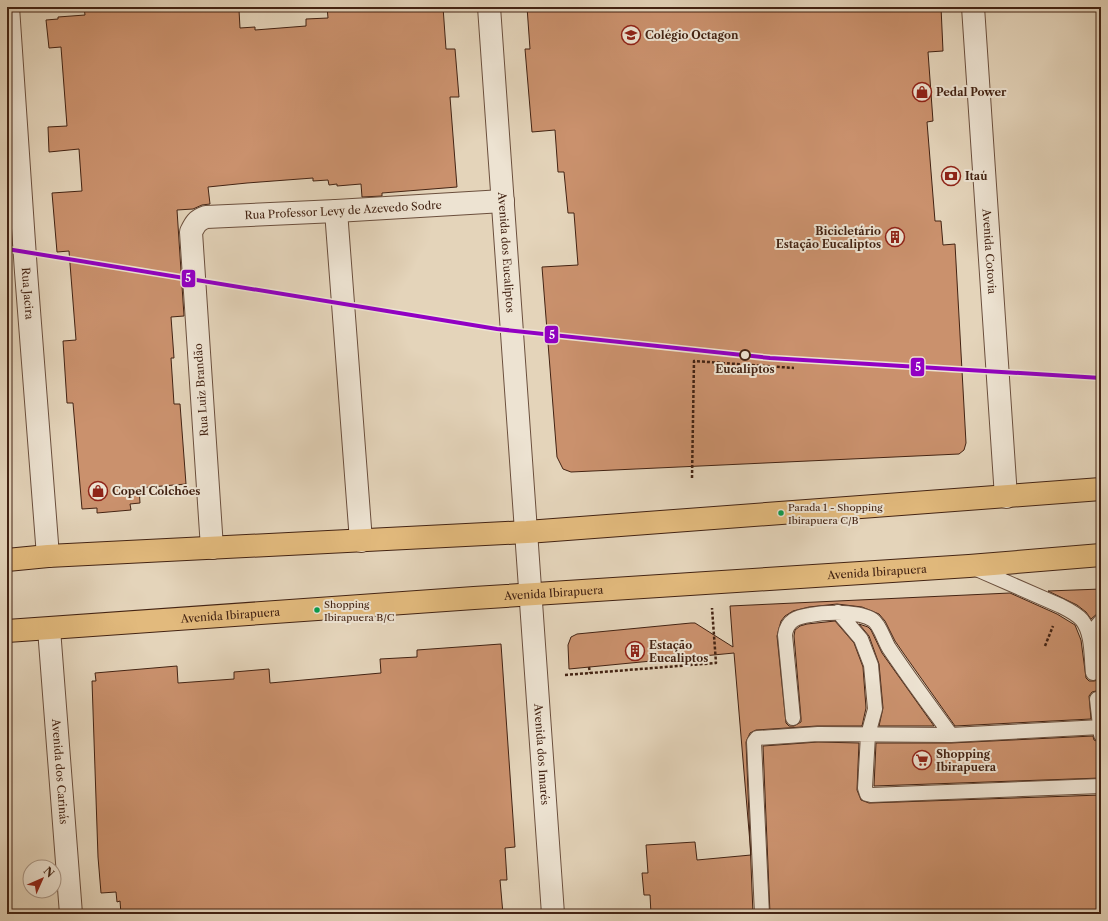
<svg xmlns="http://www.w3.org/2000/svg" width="1108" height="921" font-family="'Libre Caslon Text',serif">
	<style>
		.building { fill: #ca916d; stroke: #432313 }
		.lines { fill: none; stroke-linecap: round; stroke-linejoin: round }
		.service-casing { stroke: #6b4f3d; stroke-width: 16 }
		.minor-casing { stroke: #6b4f3d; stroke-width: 24 }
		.primary-casing { stroke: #432313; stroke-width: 24 }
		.path { stroke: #432313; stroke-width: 2.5; stroke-dasharray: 3 2; stroke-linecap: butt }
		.service { stroke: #ede3d2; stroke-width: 14 }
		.minor { stroke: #ede3d2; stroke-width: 22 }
		.primary { stroke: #e2ba7d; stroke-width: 22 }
		.metro-1-casing { stroke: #ede3d2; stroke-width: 7 }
		.metro-1 { stroke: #9200c3; stroke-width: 4 }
		.stop-dot { fill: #ede3d2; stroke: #432313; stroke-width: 2 }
		.bus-dot { fill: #039f4e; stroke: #ede3d2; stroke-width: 1.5 }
		.labels { text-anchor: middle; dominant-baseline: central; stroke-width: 4; stroke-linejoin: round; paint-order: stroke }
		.bus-label { font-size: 10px; fill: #432313; stroke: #ede3d2; text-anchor: start }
		.poi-label { font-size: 11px; font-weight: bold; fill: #432313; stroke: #ede3d2; text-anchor: start }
		.street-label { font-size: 11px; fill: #432313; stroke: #ede3d2 }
		.stop-label { font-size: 11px; font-weight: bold; fill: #432313; stroke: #ede3d2 }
		.line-badge { stroke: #ede3d2; stroke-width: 1.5 }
		.badge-label { font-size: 11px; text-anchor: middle; font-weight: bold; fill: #fff }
	</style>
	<rect width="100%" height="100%" fill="#e4d4ba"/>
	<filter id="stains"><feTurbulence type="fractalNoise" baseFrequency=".005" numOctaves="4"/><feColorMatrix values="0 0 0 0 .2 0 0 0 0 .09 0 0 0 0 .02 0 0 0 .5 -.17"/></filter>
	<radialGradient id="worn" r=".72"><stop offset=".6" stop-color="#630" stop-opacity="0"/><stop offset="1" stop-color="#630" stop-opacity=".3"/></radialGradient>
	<path class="building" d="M84,7H162L163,11L198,9V11L233,9V11L239,10L240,28L255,27V30L306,26V19L328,18L327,7H443L446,49H455L459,97H450L457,187L382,193V196L362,197L361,184L337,186V184L329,185L328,180L313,181V178L247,183L208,187L210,204L202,205L193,209L177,210L184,316L171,317L174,358H171L174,404H180L186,484L139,488L140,503L130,504L131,510L97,513V508L82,509L73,403H67L63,341L76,340L69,251L57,252L52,193L82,191L79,149L49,152L48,127L67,126L61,47L49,48L46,20L58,19V17L85,15Z
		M527,7H941L943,51L928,52L933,121L927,122L935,221H941L943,245L955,244L966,443L964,450L959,454L571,472L563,469L557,457L542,267L578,265L574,213H568L564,172H558L555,130L532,132L525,49H530Z
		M1101,589V613H1098L1091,619L1086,612L1077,605L1048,591Z
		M1010,593L1057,614L1075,625L1081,640L1086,678L1089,681H1094L1098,680L1101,675V692L1096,691L1092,692L1089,696L1091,719L955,726L904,654L895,641L885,621L879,614L862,607L837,604L809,607L793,611L785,616L781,621L777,636L786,723L789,726H794L801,722V718L794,636L795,630L800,626L807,624L835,621L854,643L863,667L866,708L862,726H817L756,730L750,733L746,742L753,914H651L650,895H644L642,873H648L646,845L695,842L697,860L751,855L734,653L569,669L568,645L571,637L577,634L691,623H695L733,647L730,606Z
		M859,624L868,627L871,630L882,653L934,726H879L883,708L879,664L869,636Z
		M1101,634V667L1098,637Z
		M501,644L515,847L505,848L507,880H500L503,914H121L120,901L117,902L116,892L101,893L98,857L92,681H96L95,673L177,666L178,683L234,679V672L269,669L270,683L381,673L380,659L417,657V650Z
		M1093,736L1094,740L1101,743V778L874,786L876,743H951Z
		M818,742L859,743L857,790L861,800L869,803L1101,795V914H770L763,746Z"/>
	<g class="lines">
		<defs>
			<path id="service" d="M974,568L1061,606C1069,610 1077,614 1082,620C1093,634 1091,657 1093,673
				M838,612L861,639L871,665L875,709L868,735L865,788L867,794L871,795L1101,786
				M1089,635L1101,621
				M1097,699L1101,735
				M793,718L785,635C787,620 797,617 810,615C826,612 860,611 873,620C880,625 884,640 889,648C909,678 930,706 951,735
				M762,914L754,742L757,738L818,734L951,735L1101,727"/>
			<g id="minor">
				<path id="s1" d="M8,7L26,272L48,556"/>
				<path id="s2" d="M489,7L553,914"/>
				<path id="s3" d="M973,7L1006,497"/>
				<path d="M336,211L361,541"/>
				<path id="s4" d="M212,548L191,232C195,224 197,220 206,217L336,211L503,201"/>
				<path id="s5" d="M49,629L71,914"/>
			</g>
			<g id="primary">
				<path d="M7,560L48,556L527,532L1101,489"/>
				<path id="s6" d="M7,631L474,598L969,566L1101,555"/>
			</g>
		</defs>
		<use href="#service" class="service-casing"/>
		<use href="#minor" class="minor-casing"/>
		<use href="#primary" class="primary-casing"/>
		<path class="path" d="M692,478L694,361L794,368
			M1045,646L1053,626
			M589,667L590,673
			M565,675L716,663L712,608"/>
		<use href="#service" class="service"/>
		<use href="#minor" class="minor"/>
		<use href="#primary" class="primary"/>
		<defs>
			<path id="metro-1" d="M7,249L497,329L770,358L1101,378"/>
		</defs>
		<use href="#metro-1" class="metro-1-casing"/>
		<use href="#metro-1" class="metro-1"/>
	</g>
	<defs>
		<symbol id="school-ring" viewBox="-11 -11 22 22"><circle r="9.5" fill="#ede3d2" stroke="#8f2418" stroke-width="1.5"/><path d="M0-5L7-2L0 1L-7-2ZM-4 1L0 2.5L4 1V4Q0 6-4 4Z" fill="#8f2418"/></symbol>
		<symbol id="shop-ring" viewBox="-11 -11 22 22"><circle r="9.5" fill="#ede3d2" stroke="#8f2418" stroke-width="1.5"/><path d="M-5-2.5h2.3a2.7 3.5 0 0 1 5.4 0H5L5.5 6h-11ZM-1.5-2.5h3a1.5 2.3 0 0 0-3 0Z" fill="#8f2418"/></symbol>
		<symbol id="bank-ring" viewBox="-11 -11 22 22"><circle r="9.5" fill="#ede3d2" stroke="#8f2418" stroke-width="1.5"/><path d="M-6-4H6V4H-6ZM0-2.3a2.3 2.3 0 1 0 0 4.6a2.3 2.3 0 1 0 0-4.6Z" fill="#8f2418"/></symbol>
		<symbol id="building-ring" viewBox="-11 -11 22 22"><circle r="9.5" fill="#ede3d2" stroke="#8f2418" stroke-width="1.5"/><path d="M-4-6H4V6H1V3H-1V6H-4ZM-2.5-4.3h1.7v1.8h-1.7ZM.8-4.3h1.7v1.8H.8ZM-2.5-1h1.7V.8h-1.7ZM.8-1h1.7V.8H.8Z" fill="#8f2418"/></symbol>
		<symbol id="supermarket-ring" viewBox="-11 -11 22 22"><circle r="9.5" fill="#ede3d2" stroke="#8f2418" stroke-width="1.5"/><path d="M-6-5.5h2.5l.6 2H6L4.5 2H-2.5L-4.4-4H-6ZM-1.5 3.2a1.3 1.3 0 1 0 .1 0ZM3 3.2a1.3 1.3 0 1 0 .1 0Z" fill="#8f2418"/></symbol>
	</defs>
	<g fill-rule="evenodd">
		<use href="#school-ring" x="620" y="24" width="22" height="22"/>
		<use href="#shop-ring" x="911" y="81" width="22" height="22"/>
		<use href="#bank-ring" x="940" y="165" width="22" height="22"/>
		<use href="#building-ring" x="884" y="226" width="22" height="22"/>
		<use href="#shop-ring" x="87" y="480" width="22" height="22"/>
		<use href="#building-ring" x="624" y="640" width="22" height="22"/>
		<use href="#supermarket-ring" x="911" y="749" width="22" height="22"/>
	</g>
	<circle class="stop-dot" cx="745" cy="355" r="5"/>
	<g class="bus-dot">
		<circle cx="781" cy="513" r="3.5"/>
		<circle cx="317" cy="610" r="3.5"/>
	</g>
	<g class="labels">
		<g class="bus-label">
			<text x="788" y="507">Parada 1 - Shopping<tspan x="788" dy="13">Ibirapuera C/B</tspan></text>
			<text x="324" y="604">Shopping<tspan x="324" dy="13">Ibirapuera B/C</tspan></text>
		</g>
		<g class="poi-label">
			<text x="645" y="35">Colégio Octagon</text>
			<text x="936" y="92">Pedal Power</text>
			<text x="965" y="176">Itaú</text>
			<text x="881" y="231" text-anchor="end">Bicicletário<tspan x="881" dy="13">Estação Eucaliptos</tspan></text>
			<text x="112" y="491">Copel Colchões</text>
			<text x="649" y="645">Estação<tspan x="649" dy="13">Eucaliptos</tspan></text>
			<text x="936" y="754">Shopping<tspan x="936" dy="13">Ibirapuera</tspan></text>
		</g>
		<g class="street-label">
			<text stroke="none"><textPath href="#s4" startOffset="476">Rua Professor Levy de Azevedo Sodre</textPath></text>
			<text stroke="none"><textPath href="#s3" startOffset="245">Avenida Cotovia</textPath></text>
			<text stroke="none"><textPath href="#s2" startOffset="246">Avenida dos Eucaliptos</textPath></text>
			<text stroke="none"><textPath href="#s1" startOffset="287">Rua Jacira</textPath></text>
			<text transform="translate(201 390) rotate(-94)">Rua Luiz Brandão</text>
			<text stroke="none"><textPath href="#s6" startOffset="872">Avenida Ibirapuera</textPath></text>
			<text stroke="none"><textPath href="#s6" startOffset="548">Avenida Ibirapuera</textPath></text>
			<text stroke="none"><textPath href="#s6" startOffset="224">Avenida Ibirapuera</textPath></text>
			<text stroke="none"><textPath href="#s2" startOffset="749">Avenida dos Imarés</textPath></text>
			<text stroke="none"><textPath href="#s5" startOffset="143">Avenida dos Carinás</textPath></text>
		</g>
		<g class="stop-label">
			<text x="745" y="369">Eucaliptos</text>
		</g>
	</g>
	<g class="line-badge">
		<rect x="181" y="269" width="15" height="19" rx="4" fill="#9200c3"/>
		<rect x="544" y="325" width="15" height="19" rx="4" fill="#9200c3"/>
		<rect x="910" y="357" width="15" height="20" rx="4" fill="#9200c3"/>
	</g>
	<g class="badge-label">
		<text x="188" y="282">5</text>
		<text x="552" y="339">5</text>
		<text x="918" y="371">5</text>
	</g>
	<rect width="1108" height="921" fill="none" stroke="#e4d4ba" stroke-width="24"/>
	<rect x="8" y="8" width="1092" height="905" fill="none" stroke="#432313" stroke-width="2"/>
	<rect x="12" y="12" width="1084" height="897" fill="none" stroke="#432313"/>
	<g transform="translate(42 879) rotate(45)"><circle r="19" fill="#ede3d2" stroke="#a99686"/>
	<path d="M0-3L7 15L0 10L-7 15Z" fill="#8f2418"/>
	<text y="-6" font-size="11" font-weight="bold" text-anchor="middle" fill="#432313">N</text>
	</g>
	<rect width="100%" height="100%" filter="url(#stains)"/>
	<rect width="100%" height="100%" fill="url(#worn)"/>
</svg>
